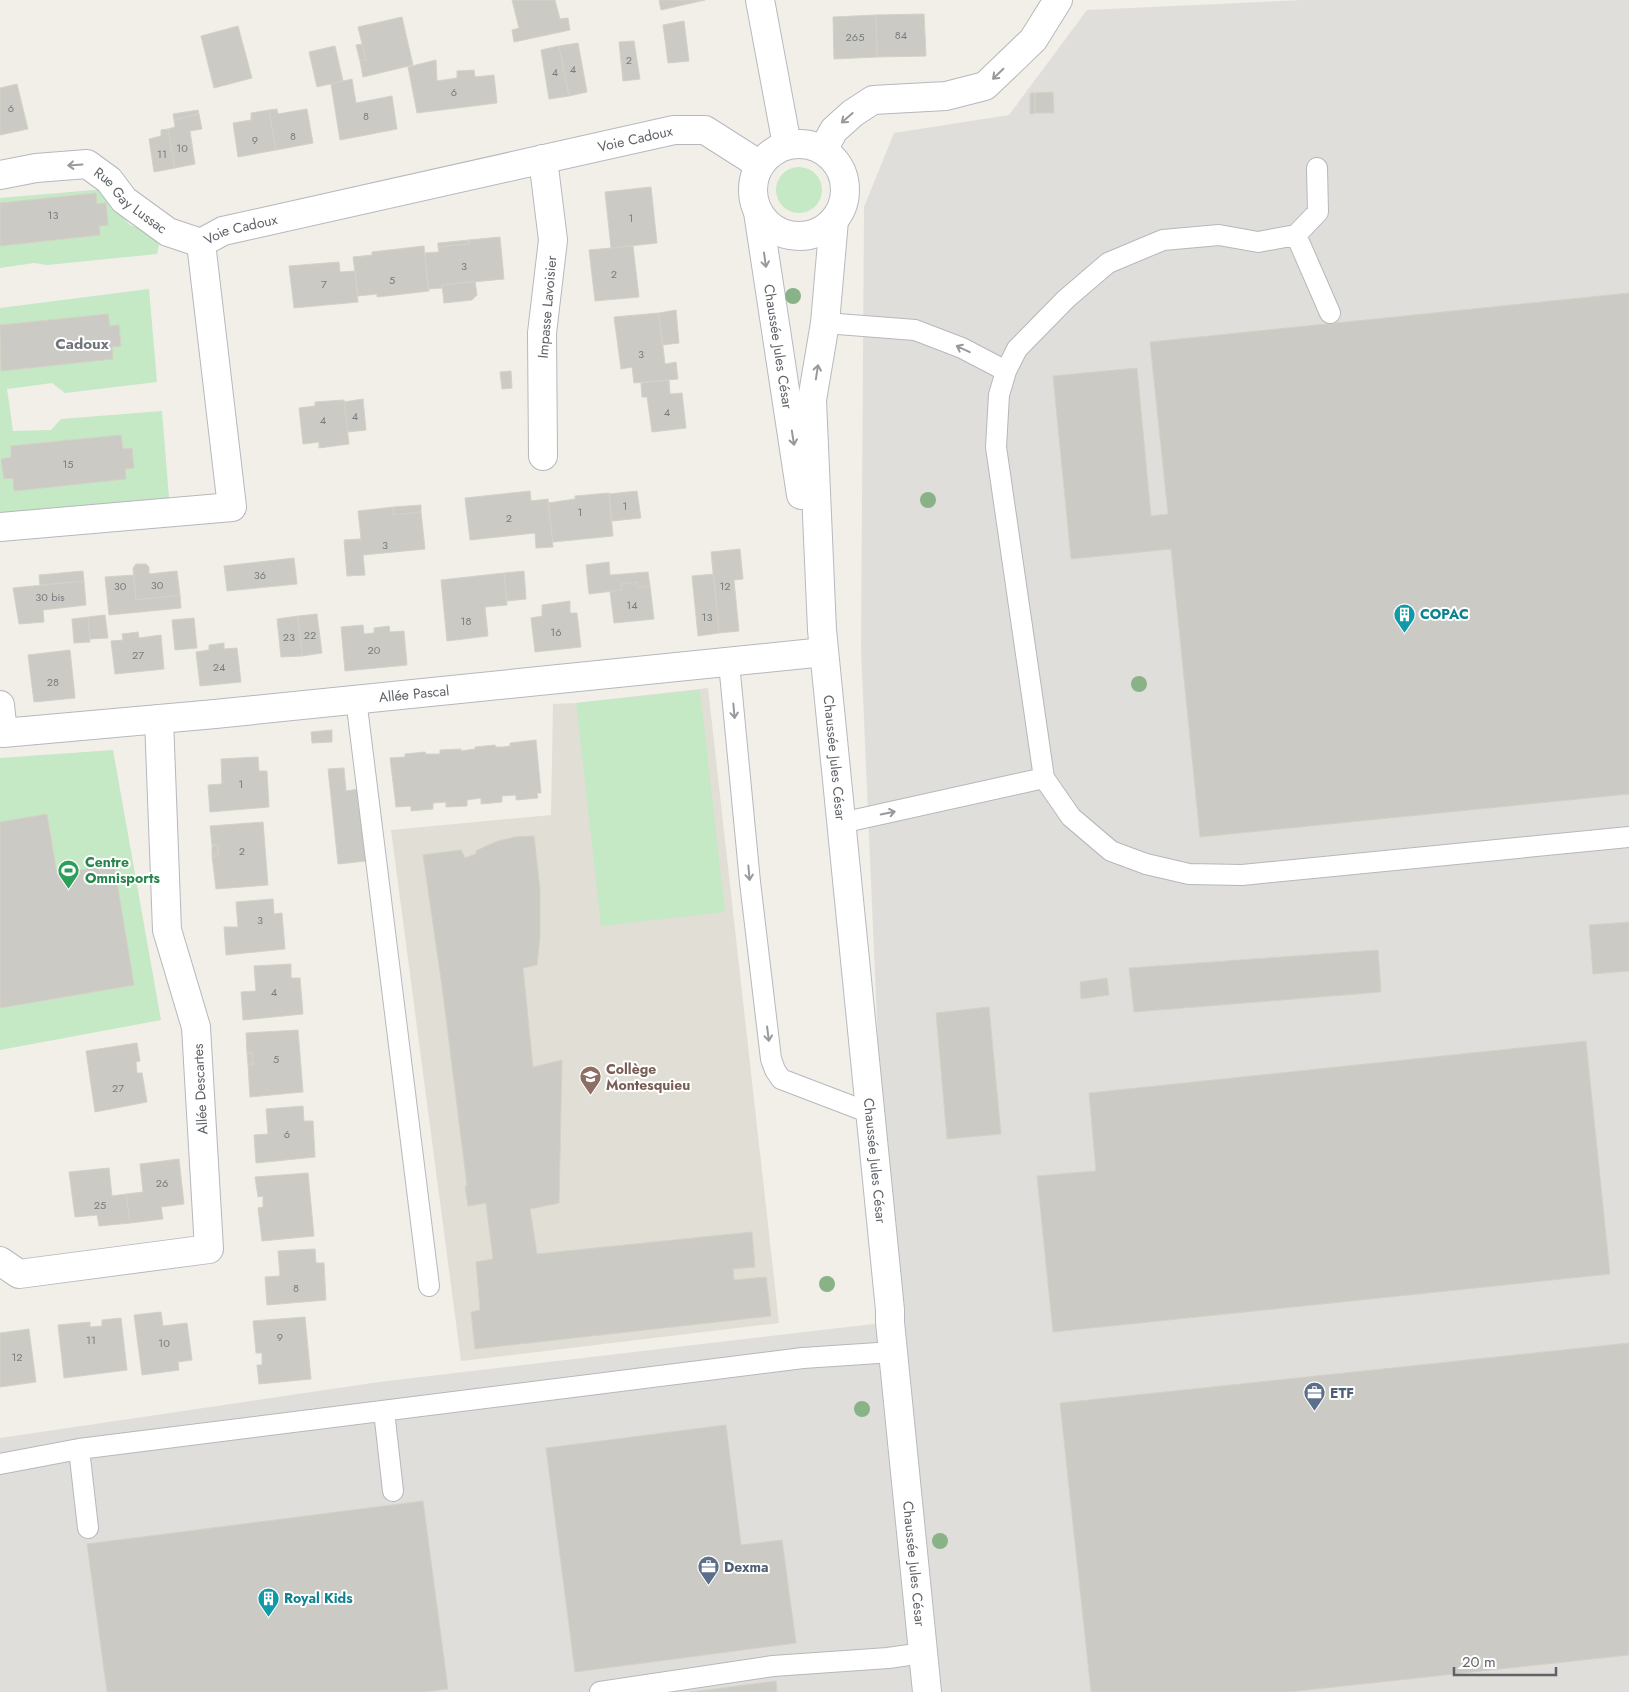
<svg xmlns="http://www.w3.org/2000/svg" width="1629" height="1692" font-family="Jost,sans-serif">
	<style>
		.industrial { fill: #e0deda }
		.education { fill: #e1ded6 }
		.green { fill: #c5e8c5 }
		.building { fill: #cccac5; stroke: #d6d1c6 }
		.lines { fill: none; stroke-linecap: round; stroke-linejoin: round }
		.lane-casing { stroke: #b5b8bc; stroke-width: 22 }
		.street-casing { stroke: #b5b8bc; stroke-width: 30 }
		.secondary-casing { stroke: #b6babf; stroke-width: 30 }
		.lane { stroke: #fff; stroke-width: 20 }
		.street { stroke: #fff; stroke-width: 28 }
		.secondary { stroke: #fff; stroke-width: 28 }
		.tree { fill: #89b387 }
		.oneway { stroke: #979a9d }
		.labels { text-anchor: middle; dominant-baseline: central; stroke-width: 4; stroke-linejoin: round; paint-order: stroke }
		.number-label { font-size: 11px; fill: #7a7d7f }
		.street-label { font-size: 14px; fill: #5f6368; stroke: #fff }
		.culture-label { font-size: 14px; font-weight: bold; fill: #0d838f; stroke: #fff; text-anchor: start }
		.leisure-label { font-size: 14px; font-weight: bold; fill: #27864d; stroke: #fff; text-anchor: start }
		.education-label { font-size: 14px; font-weight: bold; fill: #785e54; stroke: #fff; text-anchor: start }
		.service-label { font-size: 14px; font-weight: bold; fill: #4e5e75; stroke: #fff; text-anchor: start }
		.neighbourhood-label { font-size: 15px; font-weight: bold; fill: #70757a; stroke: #fff }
	</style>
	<rect width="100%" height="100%" fill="#f1efe8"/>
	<path class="industrial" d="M1302,0H1629V1692H0V1438L379,1382L890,1322L861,650L864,207L894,133L1009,115L1087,10Z"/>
	<path class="education" d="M708,688L779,1323L461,1361L391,830L551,815L553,704L576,703Z"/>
	<path class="green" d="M776 190a23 23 0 1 1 46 0a23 23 0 1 1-46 0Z
		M105,189L114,208L130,225L150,232L159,245L157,254L47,265L34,263L0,268V198Z
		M149,289L157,382L65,393L52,383L7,389L13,431L51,430L61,419L162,411L169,498L0,514V308Z
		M700,690L725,912L601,926L576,703Z
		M113,750L161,1020L0,1050V758Z"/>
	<path class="building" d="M512,0H555L560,19L568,18L570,30L514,42L512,30L519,28Z
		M659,0H705L661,10Z
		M924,14L926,56L877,57L876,15Z
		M876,15L877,57L834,59L833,17Z
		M402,17L413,65L363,77L360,61L366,60L358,27Z
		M684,21L689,61L668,63L663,25Z
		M238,26L252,78L214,88L201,36Z
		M634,41L640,79L623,81L619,42Z
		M578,43L587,92L569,96L559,46Z
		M362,44L366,60L360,61L356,45Z
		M335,46L343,81L317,87L309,52Z
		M559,46L569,96L549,99L541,50Z
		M436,60L437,81L457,78V71L474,70L475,77L494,75L497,103L417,113L408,67Z
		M352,79L356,103L392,96L397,129L340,140L331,84Z
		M17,84L28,129L0,135V88Z
		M1053,92L1054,113H1035V93Z
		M1030,93H1035V113L1030,114Z
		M277,109L278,114L307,109L313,143L276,150L269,110Z
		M198,110L199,114L174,120L173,114Z
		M269,110L276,150L238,157L233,123L251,120V113Z
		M199,114L202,129L190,131L195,164L175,168L168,129L175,127L174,120Z
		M168,129L175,168L154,172L149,139L161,136V130Z
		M651,187L657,243L611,248L605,192Z
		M96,193L97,204L106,203L108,225L99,226L100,235L0,246V203Z
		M500,237L504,279L442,285V288L428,289L425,253L439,252L438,247L469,244V240Z
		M469,240V244L438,247V243Z
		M424,246L429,291L377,297V294L358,296L353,257L372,255V252Z
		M633,246L639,297L595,301L589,250Z
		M339,262L340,272L355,271L358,302L294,308L289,266Z
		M475,281L477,295L472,300L444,303L442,285Z
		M1629,293V794L1200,837L1171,549L1071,559L1053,376L1137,368L1151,516L1168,514L1150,342Z
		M676,310L679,343L662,345L659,313Z
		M659,313L665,364L676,362L678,379L634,383L632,367L621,369L614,317Z
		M108,314L110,326L119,325L121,346L112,347L113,359L1,371L0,325Z
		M511,371L512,388L502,389L500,372Z
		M669,380L670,394L682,393L686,428L652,432L647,397H642L641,383Z
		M363,399L366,430L348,432L344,402Z
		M344,400L349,444L319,448V442L303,444L299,408L315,406V402Z
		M121,435L123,449L132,448L134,468L125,469L126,479L14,491L13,478L4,479L1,459L11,457V446Z
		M530,491L531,501L548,499L553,547L536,548L535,533L470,540L465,498Z
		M637,491L641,518L612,521L609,494Z
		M609,493L613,536L553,542L548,503L575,499V496Z
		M421,505V512L393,515L394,507Z
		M394,507L393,515L421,512L425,549L363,555L365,575L347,576L344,540L361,539L358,511Z
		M740,549L743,579L734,580L739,631L719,633L711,552Z
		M294,558L297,584L227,591L224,566Z
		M609,562L610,575L648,572L650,586L638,588L637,582L621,584L622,590L589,594L586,565Z
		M136,564H146L149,567V574L177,571L180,595L136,600L133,568Z
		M83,571L84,581L40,585L39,575Z
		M524,571L526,599L507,601L504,573Z
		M504,573L507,605L485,607L488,636L447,641L441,580Z
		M714,574L719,633L698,636L692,576Z
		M134,575L136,600L180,595L181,608L109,615L105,577Z
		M84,581L86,605L43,610L44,622L19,624L13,588Z
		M637,582L638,588L650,586L654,619L614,623L610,591L622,590L621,584Z
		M570,601V613H577L581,647L535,652L531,618L542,616V605Z
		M317,614L322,653L302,656L298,616Z
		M105,615L108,638L90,639L88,617Z
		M298,616L302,656L281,657L277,619Z
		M88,617L90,642L74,643L72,619Z
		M194,618L197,648L175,650L172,620Z
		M363,625L364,634L374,633V628L389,626L390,632L404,631L407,665L345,671L341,627Z
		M138,632L139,638L161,635L164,669L115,674L111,641L123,640L122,634Z
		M224,643V649L237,648L241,682L200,686L196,652L209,650V645Z
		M70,650L75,698L34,702L28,655Z
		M332,730V742L312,743L311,732Z
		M536,740L541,793H537L538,798L516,800V795L502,796V802L481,804V798L467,800V806L446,807V802L433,803V809L411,811V806L396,807L390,758L405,757V754L425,752L426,754H440V750L461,749V751L475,749V747L495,745L496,747H503L510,746V743Z
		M258,757L259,771H267L269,807L210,812L208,785L222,784L221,759Z
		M344,768L346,791L359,789L366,861L338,864L328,769Z
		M47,814L57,874L114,864L134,985L0,1008V822Z
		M263,822L268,885L216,889L212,856H218V845H212L210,826Z
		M534,836L540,890V936L537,965L523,968L533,1067L562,1060L559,1203L530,1209L537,1254L752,1232L755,1267L733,1269L734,1280L766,1277L771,1316L475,1349L471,1312L480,1310L476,1262L493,1259L486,1203L468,1206L465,1186H467L442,986L423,855L461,850L465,858L476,854V851L484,847L498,841L515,837Z
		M212,845H218V856H212Z
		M273,899L274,914L282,913L285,949L226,955L224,927H238L236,902Z
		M1629,922V971L1593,974L1589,925Z
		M1378,950L1381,992L1134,1012L1129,968Z
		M291,964V978H300L303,1014L243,1020L241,992L256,991L254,966Z
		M1107,978L1109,995L1081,999L1080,982Z
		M989,1007L1001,1134L947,1139L936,1013Z
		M298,1030L303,1092L250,1097L248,1064H253L252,1053H247L246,1033Z
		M1586,1041L1610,1274L1053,1332L1037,1176L1096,1171L1089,1093Z
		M137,1043L140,1061L136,1062L137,1073H142L147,1102L95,1112L86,1051Z
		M247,1053H252L253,1064H248Z
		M303,1106L304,1121H313L315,1157L256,1163L254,1135L268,1134L266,1109Z
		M179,1159L184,1204L161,1207L163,1219L130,1223L126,1194L143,1192L140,1164Z
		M109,1168L112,1196L126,1194L130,1223L99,1226L97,1215L75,1217L69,1172Z
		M308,1173L314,1236L262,1241L258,1208L263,1207V1196L258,1197L255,1177Z
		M315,1249L316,1263H324L326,1300L267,1305L265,1277L280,1276L278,1251Z
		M161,1312L163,1326L187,1323L192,1360L178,1362L179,1370L142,1375L134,1315Z
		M305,1317L311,1379L259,1384L257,1365H262V1353H256L253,1321Z
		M121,1318L127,1370L64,1378L58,1325L90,1322V1327L102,1326V1320Z
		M29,1329L36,1382L0,1387V1333Z
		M1629,1343V1655L1289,1692H1091L1060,1403Z
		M726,1425L741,1545L782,1540L796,1643L575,1672L546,1448Z
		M423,1501L448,1689L425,1692H107L87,1544Z
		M776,1681L777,1692H690L722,1688Z"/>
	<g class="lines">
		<defs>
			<path id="lane" d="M1317,168L1318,212L1296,235L1258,242L1219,235L1163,240L1108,263L1066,299L1017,349L1006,371L999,395L996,447L1044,778L1071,817L1111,851L1146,864L1189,874L1242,875L1629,837
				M1296,235L1330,313
				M825,323L915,330L962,348L1006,371
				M729,663L750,882L771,1059L775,1070L781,1079L870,1113
				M356,699L429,1286
				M841,823L1044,778
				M384,1411L393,1491
				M0,1464L79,1449
				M88,1528L79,1449L803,1358L893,1352
				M600,1692L773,1666L888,1658L923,1653"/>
			<g id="street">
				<path d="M823,150L834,130L853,113L873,100L946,96L985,86L1033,40L1058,0"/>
				<path d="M543,159L553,240L542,333L543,456"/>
				<path id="s1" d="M0,175L36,168L87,164L109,180L124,200L168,232L201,243"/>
				<path id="s2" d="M0,527L232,507L201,243L223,231L674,130H705L760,165"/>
				<path id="s3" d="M0,705L3,733L215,714L824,652"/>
				<path d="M0,1261L19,1274L209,1249L196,1027L167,930L159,719"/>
			</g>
			<g id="secondary">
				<path d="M760,0L787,145"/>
				<circle cx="799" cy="190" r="46"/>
				<path id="s4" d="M758,212L801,495"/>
				<path id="s5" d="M834,220L825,323L812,400L822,630L890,1310V1322L927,1692"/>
			</g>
		</defs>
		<use href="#lane" class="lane-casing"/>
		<use href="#street" class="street-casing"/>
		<use href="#secondary" class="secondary-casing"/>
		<use href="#lane" class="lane"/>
		<use href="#street" class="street"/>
		<use href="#secondary" class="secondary"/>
	</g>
	<g class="tree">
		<circle cx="793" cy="296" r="8"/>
		<circle cx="928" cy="500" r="8"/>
		<circle cx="1139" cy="684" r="8"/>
		<circle cx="827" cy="1284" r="8"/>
		<circle cx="862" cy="1409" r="8"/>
		<circle cx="940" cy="1541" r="8"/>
	</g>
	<defs><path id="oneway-shaft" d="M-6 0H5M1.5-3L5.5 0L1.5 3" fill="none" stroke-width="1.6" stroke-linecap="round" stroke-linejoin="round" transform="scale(1.25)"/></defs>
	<g class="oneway">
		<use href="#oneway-shaft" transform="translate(998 74) rotate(136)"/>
		<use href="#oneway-shaft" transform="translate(847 118) rotate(139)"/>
		<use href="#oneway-shaft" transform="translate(75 165) rotate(176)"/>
		<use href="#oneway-shaft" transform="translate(765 260) rotate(82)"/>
		<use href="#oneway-shaft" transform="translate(963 349) rotate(-155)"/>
		<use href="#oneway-shaft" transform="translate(817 372) rotate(-81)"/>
		<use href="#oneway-shaft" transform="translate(793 438) rotate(81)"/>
		<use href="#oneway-shaft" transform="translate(734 711) rotate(85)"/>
		<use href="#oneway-shaft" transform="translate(888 813) rotate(-12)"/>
		<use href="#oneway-shaft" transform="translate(749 873) rotate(85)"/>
		<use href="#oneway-shaft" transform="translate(768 1034) rotate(83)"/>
	</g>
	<defs>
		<symbol id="building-pin" viewBox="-11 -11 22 30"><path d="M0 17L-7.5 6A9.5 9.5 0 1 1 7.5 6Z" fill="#0f9aa8" stroke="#fff"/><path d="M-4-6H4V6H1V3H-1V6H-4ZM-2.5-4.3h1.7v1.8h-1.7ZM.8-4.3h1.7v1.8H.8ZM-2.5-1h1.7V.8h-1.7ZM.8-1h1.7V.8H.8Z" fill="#fff"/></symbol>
		<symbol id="stadium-pin" viewBox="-11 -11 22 30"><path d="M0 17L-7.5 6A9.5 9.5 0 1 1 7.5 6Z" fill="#2e9e5b" stroke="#fff"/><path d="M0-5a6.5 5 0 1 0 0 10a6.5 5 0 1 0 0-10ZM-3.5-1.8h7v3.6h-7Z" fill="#fff"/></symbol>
		<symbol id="school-pin" viewBox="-11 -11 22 30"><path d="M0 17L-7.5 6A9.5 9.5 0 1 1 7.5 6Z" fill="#8d6e63" stroke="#fff"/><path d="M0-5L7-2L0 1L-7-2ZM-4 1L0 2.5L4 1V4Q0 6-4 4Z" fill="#fff"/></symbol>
		<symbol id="office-pin" viewBox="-11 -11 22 30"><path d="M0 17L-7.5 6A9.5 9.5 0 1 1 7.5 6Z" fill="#5c6f8a" stroke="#fff"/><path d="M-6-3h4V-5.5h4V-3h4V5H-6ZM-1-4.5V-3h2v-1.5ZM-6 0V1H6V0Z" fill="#fff"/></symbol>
	</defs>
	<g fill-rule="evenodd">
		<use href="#building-pin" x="1392" y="602" width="25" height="34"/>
		<use href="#stadium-pin" x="56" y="858" width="25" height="34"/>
		<use href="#school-pin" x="578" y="1064" width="25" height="34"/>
		<use href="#office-pin" x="1302" y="1380" width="25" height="34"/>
		<use href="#office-pin" x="696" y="1554" width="25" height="34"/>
		<use href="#building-pin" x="256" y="1586" width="25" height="34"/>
	</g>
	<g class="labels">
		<g class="number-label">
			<text x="901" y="35">84</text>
			<text x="855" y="37">265</text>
			<text x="629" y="60">2</text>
			<text x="573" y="69">4</text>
			<text x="555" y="72">4</text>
			<text x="454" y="92">6</text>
			<text x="11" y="108">6</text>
			<text x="366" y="116">8</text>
			<text x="293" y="136">8</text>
			<text x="255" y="140">9</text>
			<text x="182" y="148">10</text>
			<text x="162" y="154">11</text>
			<text x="53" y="215">13</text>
			<text x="631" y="218">1</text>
			<text x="464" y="266">3</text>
			<text x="614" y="274">2</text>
			<text x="392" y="280">5</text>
			<text x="324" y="284">7</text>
			<text x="641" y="354">3</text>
			<text x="667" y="412">4</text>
			<text x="355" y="416">4</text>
			<text x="323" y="420">4</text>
			<text x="68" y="464">15</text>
			<text x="625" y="506">1</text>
			<text x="580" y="512">1</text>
			<text x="509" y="518">2</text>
			<text x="385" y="545">3</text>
			<text x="260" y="575">36</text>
			<text x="157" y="585">30</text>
			<text x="120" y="586">30</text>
			<text x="725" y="586">12</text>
			<text x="50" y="597">30 bis</text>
			<text x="632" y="605">14</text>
			<text x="707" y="617">13</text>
			<text x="466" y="621">18</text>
			<text x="556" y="632">16</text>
			<text x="310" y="635">22</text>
			<text x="289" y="637">23</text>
			<text x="374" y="650">20</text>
			<text x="138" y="655">27</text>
			<text x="219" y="667">24</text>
			<text x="53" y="682">28</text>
			<text x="241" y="784">1</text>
			<text x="242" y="851">2</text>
			<text x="260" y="920">3</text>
			<text x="274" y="992">4</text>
			<text x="276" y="1059">5</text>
			<text x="118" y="1088">27</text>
			<text x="287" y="1134">6</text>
			<text x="162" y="1183">26</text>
			<text x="100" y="1205">25</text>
			<text x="296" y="1288">8</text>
			<text x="280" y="1337">9</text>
			<text x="91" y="1340">11</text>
			<text x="164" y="1343">10</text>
			<text x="17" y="1357">12</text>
		</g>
		<g class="street-label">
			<text stroke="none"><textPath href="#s2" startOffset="946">Voie Cadoux</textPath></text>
			<text stroke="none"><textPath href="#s1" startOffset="145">Rue Gay Lussac</textPath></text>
			<text stroke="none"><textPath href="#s2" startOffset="541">Voie Cadoux</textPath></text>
			<text transform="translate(547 307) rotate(-85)">Impasse Lavoisier</text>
			<text stroke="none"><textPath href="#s4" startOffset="136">Chaussée Jules César</textPath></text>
			<text stroke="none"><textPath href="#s3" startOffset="441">Allée Pascal</textPath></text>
			<text stroke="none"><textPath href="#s5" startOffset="540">Chaussée Jules César</textPath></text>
			<text transform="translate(200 1089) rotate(-93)">Allée Descartes</text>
			<text stroke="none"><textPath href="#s5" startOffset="945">Chaussée Jules César</textPath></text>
			<text stroke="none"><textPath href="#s5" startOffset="1350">Chaussée Jules César</textPath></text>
		</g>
		<g class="culture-label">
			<text x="1420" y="614">COPAC</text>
			<text x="284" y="1598">Royal Kids</text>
		</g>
		<g class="leisure-label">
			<text x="85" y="862">Centre<tspan x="85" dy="16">Omnisports</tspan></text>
		</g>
		<g class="education-label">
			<text x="606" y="1069">Collège<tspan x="606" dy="16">Montesquieu</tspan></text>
		</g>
		<g class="service-label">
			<text x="1330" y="1393">ETF</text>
			<text x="724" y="1567">Dexma</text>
		</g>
		<g class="neighbourhood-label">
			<text x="82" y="344">Cadoux</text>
		</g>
	</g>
	<path d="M1454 1667v8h102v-8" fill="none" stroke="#5f6368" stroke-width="2.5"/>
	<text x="1462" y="1667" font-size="15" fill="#5f6368" stroke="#ffffff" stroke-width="4" paint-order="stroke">20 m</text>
</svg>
